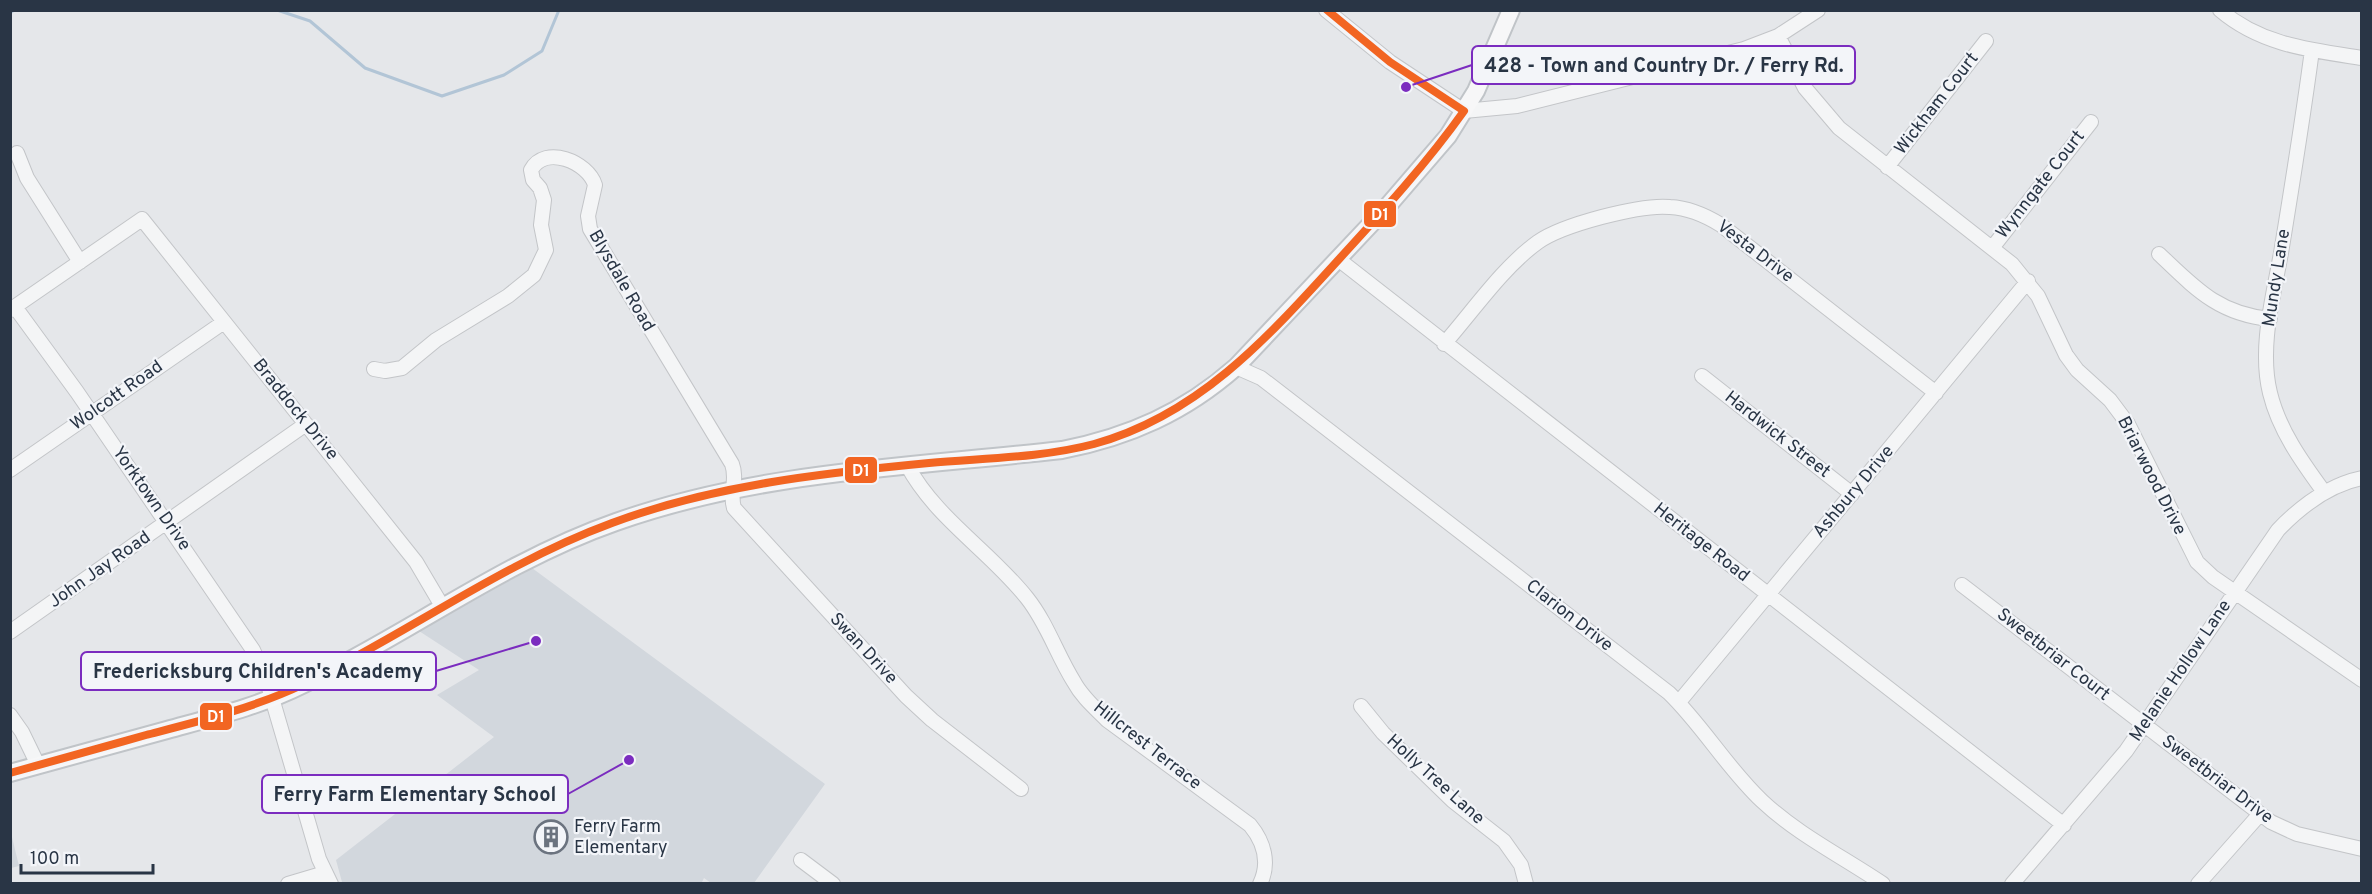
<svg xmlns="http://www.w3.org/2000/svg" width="2372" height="894" font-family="Overpass,sans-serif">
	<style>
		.built { fill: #d2d7dd }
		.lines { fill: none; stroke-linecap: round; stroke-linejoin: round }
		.stream { stroke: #b2c5d6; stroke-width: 3 }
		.minor-casing { stroke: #c3c5c8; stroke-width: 16 }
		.major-casing { stroke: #c0c4c8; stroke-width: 20 }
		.minor { stroke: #f4f5f6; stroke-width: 14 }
		.major { stroke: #f7f7f8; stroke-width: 16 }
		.bus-1-casing { stroke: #f3f5f9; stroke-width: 12 }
		.bus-1 { stroke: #f26522; stroke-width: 8 }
		.labels { text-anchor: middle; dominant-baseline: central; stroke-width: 4.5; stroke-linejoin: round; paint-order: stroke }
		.street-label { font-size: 18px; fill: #293545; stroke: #f3f5f9 }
		.poi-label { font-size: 18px; fill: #293545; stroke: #f3f5f9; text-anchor: start }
		.leader { fill: none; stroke: #7b2cbf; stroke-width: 2 }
		.callout-dot { fill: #7b2cbf; stroke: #f3f5f9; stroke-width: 2 }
		.callout { fill: #f3f5f9; stroke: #7b2cbf; stroke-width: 2 }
		.callout-label { font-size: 20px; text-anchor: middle; font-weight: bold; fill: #293545 }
		.line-badge { stroke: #f3f5f9; stroke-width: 2 }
		.badge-label { font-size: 16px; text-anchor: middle; font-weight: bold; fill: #fff }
	</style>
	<rect width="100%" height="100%" fill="#e5e7ea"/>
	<path class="built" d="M532,568L825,784L754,883H711L704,878L701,884L342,882L336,860L494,737L437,695L479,670L419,631Z
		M11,833L19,866L11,868H10Z"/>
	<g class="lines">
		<path class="stream" d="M277,10L310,21L365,68L442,96L504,75L542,51L559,10
			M10,13L14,10"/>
		<defs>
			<path id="minor" d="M1326,10L1390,62L1464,111L1517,106L1744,49L1778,36L1818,10
				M2220,10C2261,45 2310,50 2362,58
				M1778,36L1805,88L1839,128L2012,264L2038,296L2066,355L2077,370L2110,400L2128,424L2197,562L2213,577L2362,680
				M2312,50C2303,118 2292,186 2281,253C2273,298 2259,348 2270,393C2279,430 2302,462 2324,492
				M17,153L27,178L80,262
				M1887,167L1986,41
				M1992,248L2091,122
				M2159,254C2195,288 2218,314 2270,319
				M1338,259L2064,825
				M15,307L77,392L253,650L267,681L319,859L331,884
				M10,310L142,219L416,562L442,606
				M1444,344C1473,311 1503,267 1538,242C1562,225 1640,204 1670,207C1689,208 1705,215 1721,225L1936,393
				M1236,367L1261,378L1669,693C1703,726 1727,768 1762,801C1797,834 1843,857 1883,884
				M374,369L385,371L402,368L436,340L508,296L534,275L546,250L541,225L544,200L540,188L533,180L531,170C545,144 588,162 595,185L588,216L590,229L732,464C738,480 729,493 734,508L906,696L932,720L1021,789
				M1702,376L1852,494
				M907,465C936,519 990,551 1027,598C1047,623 1057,655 1074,682C1082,697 1095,708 1107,720L1250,825C1264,842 1270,863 1260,884
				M10,470L224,322
				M1962,585L2271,822L2297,834L2362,849
				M10,632L306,424
				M1679,702L2028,281
				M1361,706L1383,733L1453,801L1504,841L1521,865L1526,884
				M10,715L22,732L38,765
				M801,860L833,884
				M288,884L325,873
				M2012,884L2126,751L2278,530C2301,506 2328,485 2362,478
				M2198,884L2260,814"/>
			<path id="major" d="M10,773C63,758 115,744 167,730C214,717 260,706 304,684C410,633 504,561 616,522C760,471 911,467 1062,450C1129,437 1185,412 1236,367L1386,208L1448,136L1476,91L1511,10"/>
		</defs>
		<use href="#minor" class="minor-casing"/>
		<use href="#major" class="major-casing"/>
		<use href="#minor" class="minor"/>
		<use href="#major" class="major"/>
		<defs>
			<path id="bus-1" d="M10,773C56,760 101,748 146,735C200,721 254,708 304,684C408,633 503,563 612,523C714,485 823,473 929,463C984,458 1041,458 1094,444C1200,415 1270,335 1341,257C1384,210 1427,163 1464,111L1390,62L1327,10"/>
		</defs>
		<use href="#bus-1" class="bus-1-casing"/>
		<use href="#bus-1" class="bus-1"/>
	</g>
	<defs>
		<symbol id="building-ring" viewBox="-11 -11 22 22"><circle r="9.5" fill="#f3f5f9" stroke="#6b737f" stroke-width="1.5"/><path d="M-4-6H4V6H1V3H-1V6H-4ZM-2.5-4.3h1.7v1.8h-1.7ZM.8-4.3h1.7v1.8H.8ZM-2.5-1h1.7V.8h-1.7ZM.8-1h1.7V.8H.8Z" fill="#6b737f"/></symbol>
	</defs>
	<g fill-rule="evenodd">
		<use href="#building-ring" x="532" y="818" width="38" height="38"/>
	</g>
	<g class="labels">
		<g class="street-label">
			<text transform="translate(1937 104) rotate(-52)">Wickham Court</text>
			<text transform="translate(2041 185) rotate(-52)">Wynngate Court</text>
			<text transform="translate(1755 252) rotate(37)">Vesta Drive</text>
			<text transform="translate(2277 278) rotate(-81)">Mundy Lane</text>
			<text transform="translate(621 281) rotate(60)">Blysdale Road</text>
			<text transform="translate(117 396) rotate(-35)">Wolcott Road</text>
			<text transform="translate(295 410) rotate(51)">Braddock Drive</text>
			<text transform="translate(1777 435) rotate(38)">Hardwick Street</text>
			<text transform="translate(2151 476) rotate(63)">Briarwood Drive</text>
			<text transform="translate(1854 492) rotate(-50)">Ashbury Drive</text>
			<text transform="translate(151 499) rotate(55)">Yorktown Drive</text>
			<text transform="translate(1701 543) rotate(38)">Heritage Road</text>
			<text transform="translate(100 570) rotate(-35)">John Jay Road</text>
			<text transform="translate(1569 616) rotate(38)">Clarion Drive</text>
			<text transform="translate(863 649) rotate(47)">Swan Drive</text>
			<text transform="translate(2053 655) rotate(38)">Sweetbriar Court</text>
			<text transform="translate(2181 671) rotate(-56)">Melanie Hollow Lane</text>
			<text transform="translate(1147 746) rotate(38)">Hillcrest Terrace</text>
			<text transform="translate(1435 780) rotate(42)">Holly Tree Lane</text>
			<text transform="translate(2217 780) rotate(37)">Sweetbriar Drive</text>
		</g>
		<g class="poi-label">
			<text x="574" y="827">Ferry Farm<tspan x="574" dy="21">Elementary</tspan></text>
		</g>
	</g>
	<path class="leader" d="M1406 87L1472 65M536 641L436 671M629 760L568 794"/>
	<g class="callout-dot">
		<circle cx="1406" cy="87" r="6"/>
		<circle cx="536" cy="641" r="6"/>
		<circle cx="629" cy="760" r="6"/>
	</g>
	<g class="callout">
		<rect x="1472" y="46" width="383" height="38" rx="6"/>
		<rect x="81" y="652" width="355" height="38" rx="6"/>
		<rect x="262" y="775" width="306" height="38" rx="6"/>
	</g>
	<g class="callout-label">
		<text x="1664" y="72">428 - Town and Country Dr. / Ferry Rd.</text>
		<text x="258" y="678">Fredericksburg Children's Academy</text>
		<text x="415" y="801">Ferry Farm Elementary School</text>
	</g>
	<g class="line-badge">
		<rect x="1363" y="200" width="34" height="28" rx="6" fill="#f26522"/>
		<rect x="844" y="456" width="34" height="28" rx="6" fill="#f26522"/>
		<rect x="199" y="702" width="34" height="29" rx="6" fill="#f26522"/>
	</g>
	<g class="badge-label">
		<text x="1380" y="220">D1</text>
		<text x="861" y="476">D1</text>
		<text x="216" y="722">D1</text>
	</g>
	<rect width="2372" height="894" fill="none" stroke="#293545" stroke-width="24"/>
	<path d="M21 864v9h132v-9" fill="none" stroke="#293545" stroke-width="3"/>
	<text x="30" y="864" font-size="18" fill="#293545" stroke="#f3f5f9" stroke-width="4.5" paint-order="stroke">100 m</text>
</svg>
